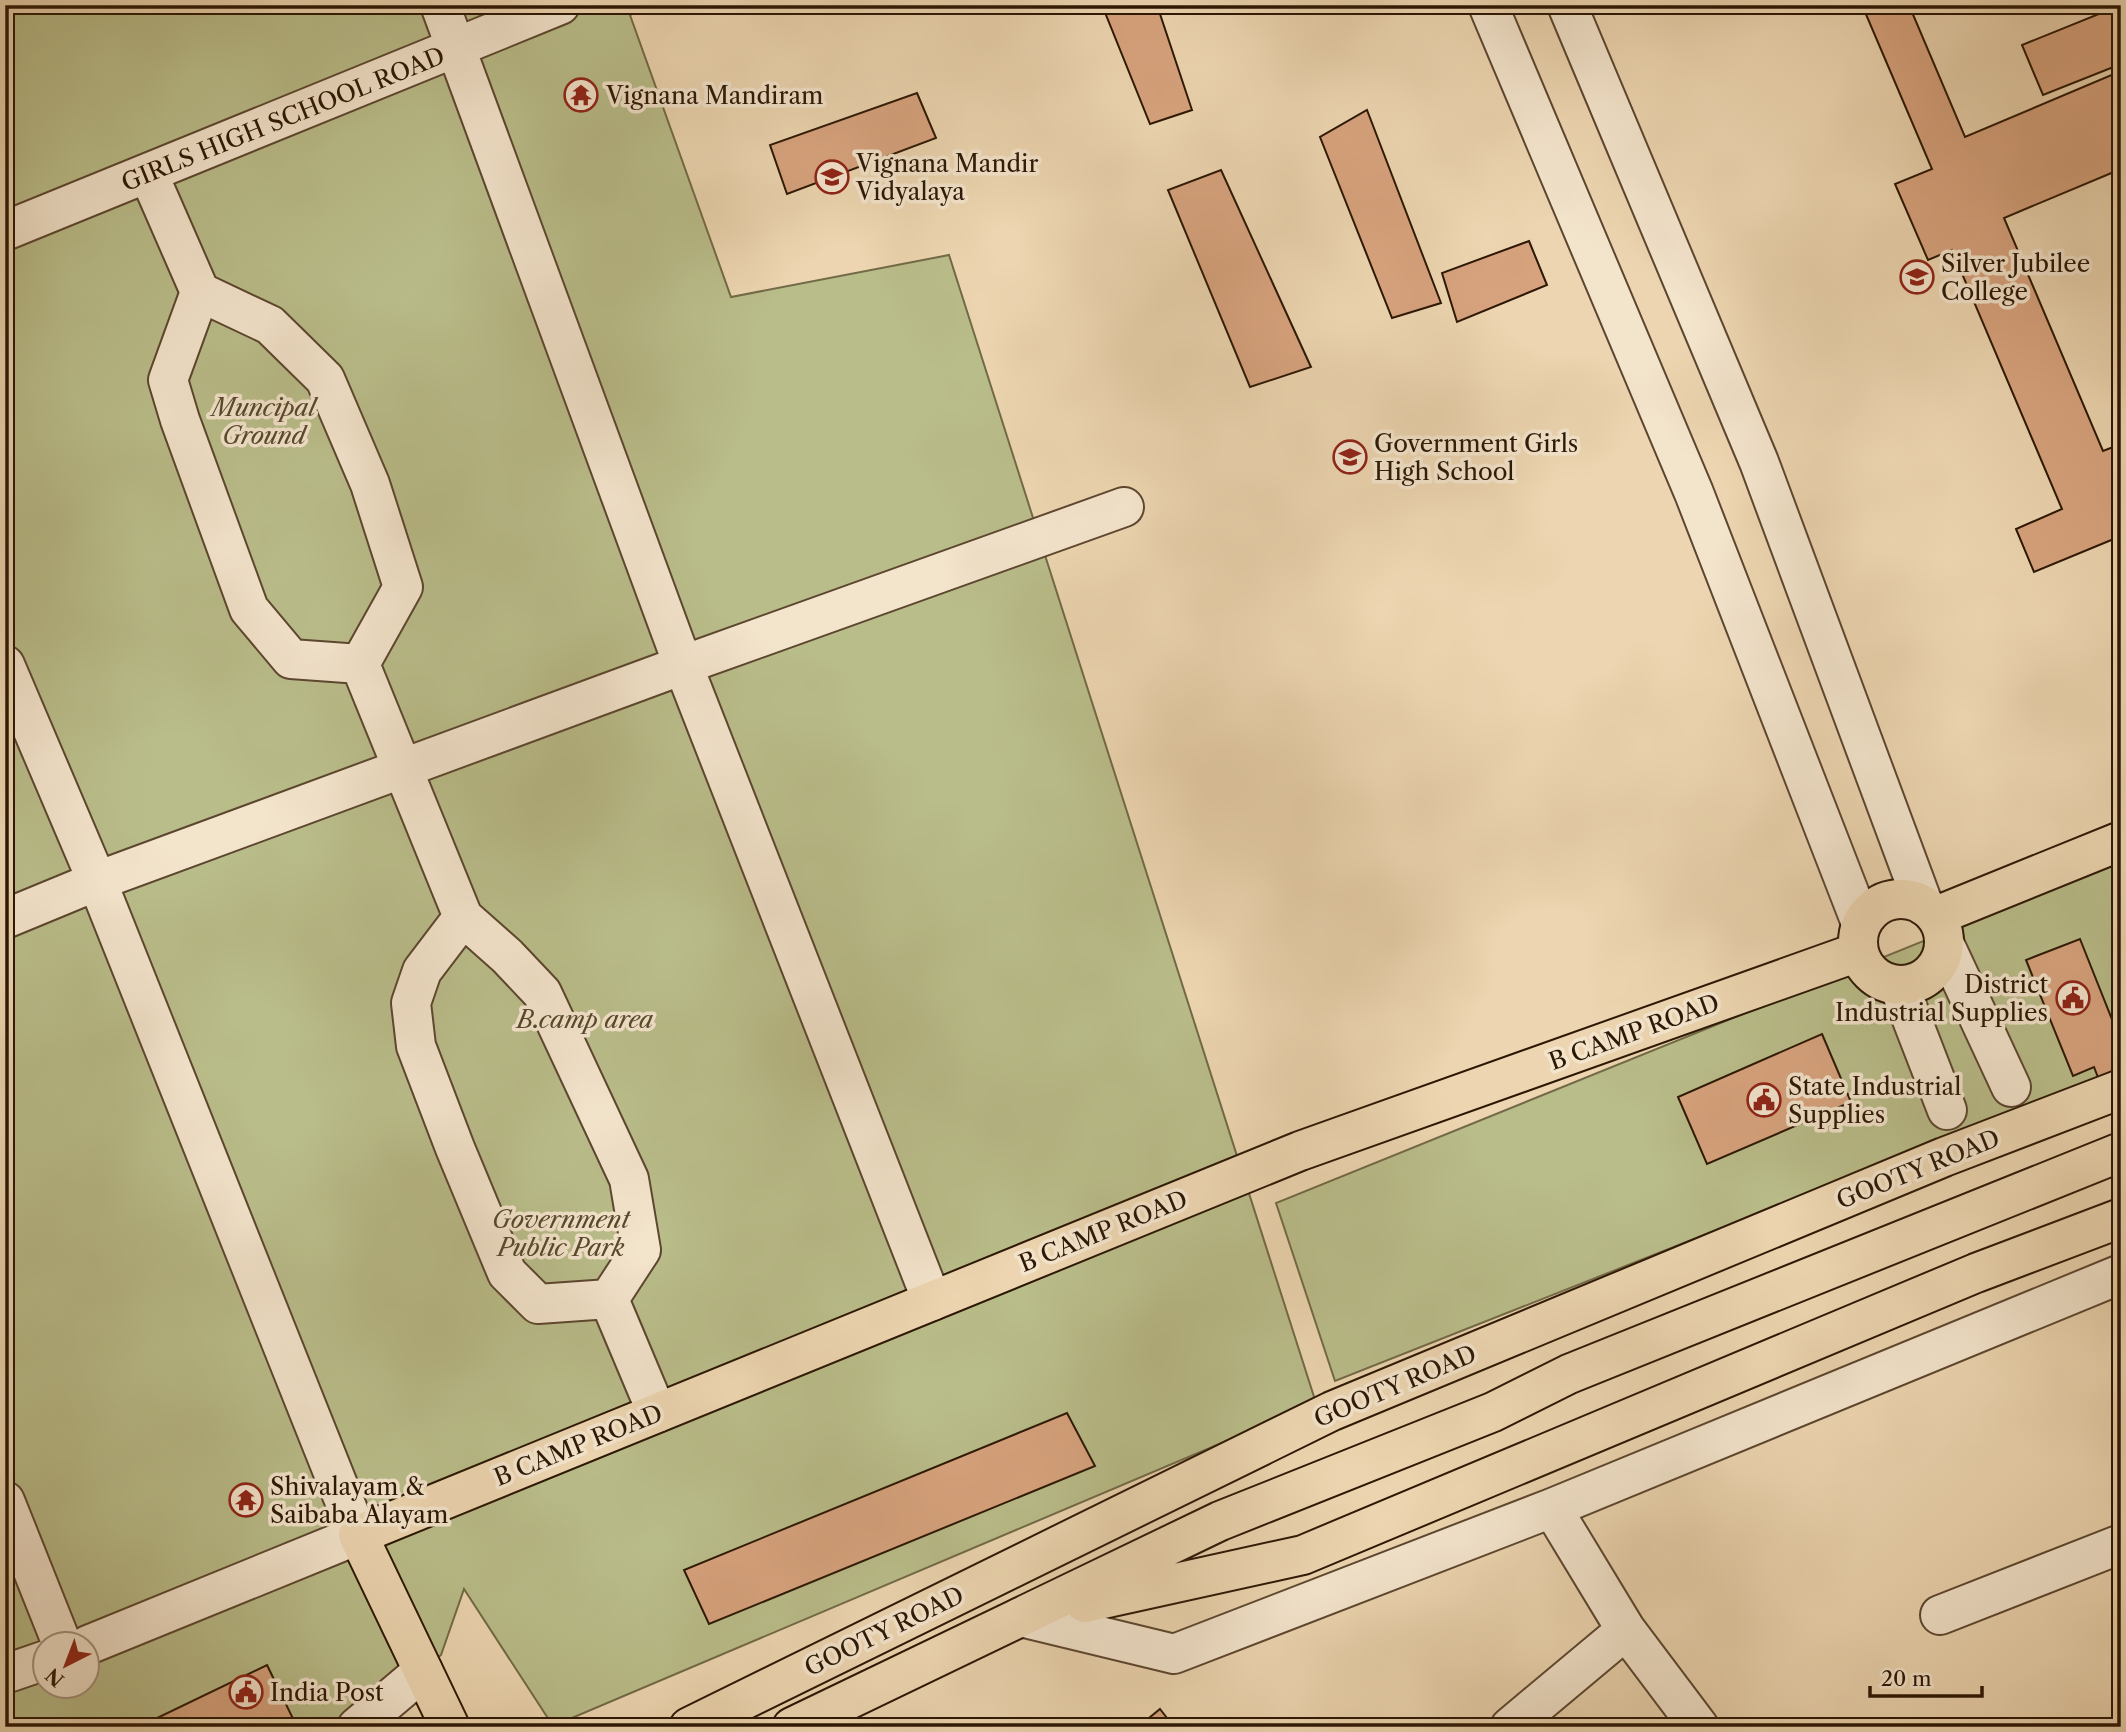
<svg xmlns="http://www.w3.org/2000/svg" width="2126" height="1732" font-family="'Libre Caslon Text',serif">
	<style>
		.park { fill: #b9bd8a; stroke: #726a47; stroke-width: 2; fill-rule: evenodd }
		.building { fill: #d7a37e; stroke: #2c1704; stroke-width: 2 }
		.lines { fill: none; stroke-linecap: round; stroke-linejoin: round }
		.minor-casing { stroke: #5c462f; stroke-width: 42 }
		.major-casing { stroke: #2c1704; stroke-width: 42 }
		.minor { stroke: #f3e4cc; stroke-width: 38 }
		.major { stroke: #ecd5b0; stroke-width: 38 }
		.labels { text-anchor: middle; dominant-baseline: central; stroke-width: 7; stroke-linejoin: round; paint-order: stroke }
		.poi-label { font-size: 24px; fill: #2c1704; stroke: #f3e4cc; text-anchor: start }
		.street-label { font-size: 24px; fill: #2c1704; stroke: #f3e4cc }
		.park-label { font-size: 24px; font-style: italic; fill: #56492c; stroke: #f3e4cc }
	</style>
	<rect width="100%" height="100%" fill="#ecd5b0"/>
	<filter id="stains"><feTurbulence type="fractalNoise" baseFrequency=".00286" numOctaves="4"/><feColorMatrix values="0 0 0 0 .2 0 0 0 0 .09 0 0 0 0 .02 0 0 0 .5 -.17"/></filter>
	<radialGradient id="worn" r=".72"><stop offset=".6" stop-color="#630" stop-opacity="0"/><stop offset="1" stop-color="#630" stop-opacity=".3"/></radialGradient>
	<path class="park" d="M5,5H652L630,15L731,297L949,255L1316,1403L553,1726L464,1589L441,1655L353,1727H5ZM46,1644H88V1686H46Z
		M2121,861V1070L1335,1381L1276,1203Z"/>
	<path class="building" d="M1102,5H1157L1192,110L1150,124Z
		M1862,5H1909L1965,137L2121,71V169L2004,218L2103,451L2121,444V536L2034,572L2016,529L2062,509L1952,250L1928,260L1895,184L1932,169Z
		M2121,5V64L2043,95L2022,45Z
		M917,93L936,138L787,194L770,145Z
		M1367,110L1441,303L1392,318L1320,137Z
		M1221,170L1311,367L1250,387L1168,190Z
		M1529,241L1547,285L1457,322L1442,273Z
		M2080,939L2119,1037L2121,1036V1082L2099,1080L2094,1067L2073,1076L2026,960Z
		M1822,1034L1851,1102L1707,1164L1678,1097Z
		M1067,1413L1095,1466L709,1624L684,1570Z
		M267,1665L297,1727H159L155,1719Z
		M1160,1709L1174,1727H1138Z"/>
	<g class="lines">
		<defs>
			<path id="minor" d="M440,5L683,665L932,1301
				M1488,5L1694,493L1861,923
				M1567,5L1759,462L1924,906
				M148,173L200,292L270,325L325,379L370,484L403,587L360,664
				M5,231L560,5
				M200,292L168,380L180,420L249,609L291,659L360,664
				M360,664L463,917L507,956L542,993L629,1179L641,1250L609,1299
				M5,665L97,881L358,1535L88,1645
				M463,917L422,971L411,1003L416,1046L455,1148L507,1273L538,1304L609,1299
				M5,919L97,881L683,665L1124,507
				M1944,943L2011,1087
				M1899,986L1947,1110
				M609,1299L657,1413
				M5,1501L62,1644
				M1552,1508L1626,1630L1699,1727
				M1940,1615L2121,1544
				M1021,1617L1174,1654L1552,1508L2121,1274
				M5,1674L46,1660
				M357,1727L423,1671
				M1510,1727L1626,1630"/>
			<path id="major" d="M1858 942a43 43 0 1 1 86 0a43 43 0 1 1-86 0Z
				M1936,916L2121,841
				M1085,1603L1303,1555L1976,1273L2121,1218
				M450,1727L358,1535L1300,1151L1858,952
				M689,1727L1332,1411L1944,1157L2121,1089
				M792,1727L1220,1521L1493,1412L1569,1374L2121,1152"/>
		</defs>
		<use href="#minor" class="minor-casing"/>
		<use href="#major" class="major-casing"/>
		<use href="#minor" class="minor"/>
		<use href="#major" class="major"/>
	</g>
	<defs>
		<symbol id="temple-ring" viewBox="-11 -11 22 22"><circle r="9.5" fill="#f3e4cc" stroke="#8f2418" stroke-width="1.5"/><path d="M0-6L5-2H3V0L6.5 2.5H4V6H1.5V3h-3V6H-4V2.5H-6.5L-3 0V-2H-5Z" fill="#8f2418"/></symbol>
		<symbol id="school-ring" viewBox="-11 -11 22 22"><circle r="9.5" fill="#f3e4cc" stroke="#8f2418" stroke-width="1.5"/><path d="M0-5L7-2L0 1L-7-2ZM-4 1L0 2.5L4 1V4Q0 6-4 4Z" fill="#8f2418"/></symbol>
		<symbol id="university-ring" viewBox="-11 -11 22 22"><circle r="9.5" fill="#f3e4cc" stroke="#8f2418" stroke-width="1.5"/><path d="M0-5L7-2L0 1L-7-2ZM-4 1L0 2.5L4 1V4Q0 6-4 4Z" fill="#8f2418"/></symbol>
		<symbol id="civic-ring" viewBox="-11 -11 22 22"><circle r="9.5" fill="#f3e4cc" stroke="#8f2418" stroke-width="1.5"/><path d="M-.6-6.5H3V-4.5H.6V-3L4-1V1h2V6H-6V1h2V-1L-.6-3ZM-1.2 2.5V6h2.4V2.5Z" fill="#8f2418"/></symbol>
	</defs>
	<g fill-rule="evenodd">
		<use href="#temple-ring" x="562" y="76" width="38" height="38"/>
		<use href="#school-ring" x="813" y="158" width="38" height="38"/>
		<use href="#university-ring" x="1898" y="258" width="38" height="38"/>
		<use href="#school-ring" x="1331" y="438" width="38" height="38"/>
		<use href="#civic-ring" x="2054" y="979" width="38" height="38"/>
		<use href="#civic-ring" x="1745" y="1081" width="38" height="38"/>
		<use href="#temple-ring" x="227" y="1481" width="38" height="38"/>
		<use href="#civic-ring" x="227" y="1673" width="38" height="38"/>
	</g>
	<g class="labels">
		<g class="poi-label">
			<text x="606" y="95">Vignana Mandiram</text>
			<text x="856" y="163">Vignana Mandir<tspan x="856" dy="28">Vidyalaya</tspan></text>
			<text x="1941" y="263">Silver Jubilee<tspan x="1941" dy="28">College</tspan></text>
			<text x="1374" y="443">Government Girls<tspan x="1374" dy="28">High School</tspan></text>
			<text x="2048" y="984" text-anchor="end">District<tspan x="2048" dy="28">Industrial Supplies</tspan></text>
			<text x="1788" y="1086">State Industrial<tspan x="1788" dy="28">Supplies</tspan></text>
			<text x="270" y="1486">Shivalayam &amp;<tspan x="270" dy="28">Saibaba Alayam</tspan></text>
			<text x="270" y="1692">India Post</text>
		</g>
		<g class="street-label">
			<text transform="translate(283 119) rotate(-22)">GIRLS HIGH SCHOOL ROAD</text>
			<text transform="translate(1634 1032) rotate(-20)">B CAMP ROAD</text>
			<text transform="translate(1918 1169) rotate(-22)">GOOTY ROAD</text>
			<text transform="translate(1103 1231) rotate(-22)">B CAMP ROAD</text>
			<text transform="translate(1395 1386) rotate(-23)">GOOTY ROAD</text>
			<text transform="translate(578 1445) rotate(-22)">B CAMP ROAD</text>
			<text transform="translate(884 1631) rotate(-26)">GOOTY ROAD</text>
		</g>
		<g class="park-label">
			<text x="264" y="407">Muncipal<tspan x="264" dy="28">Ground</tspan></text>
			<text x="585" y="1019">B.camp area</text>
			<text x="561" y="1219">Government<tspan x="561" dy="28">Public Park</tspan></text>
		</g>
	</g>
	<rect width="2126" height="1732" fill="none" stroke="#ecd5b0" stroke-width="28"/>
	<rect x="7" y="7" width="2112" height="1718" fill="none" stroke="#2c1704" stroke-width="3.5"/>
	<rect x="14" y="14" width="2098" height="1704" fill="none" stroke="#2c1704" stroke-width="2"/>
	<g transform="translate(66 1665) rotate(222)"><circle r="33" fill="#f3e4cc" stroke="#a3927c" stroke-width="2"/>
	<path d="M0-5L12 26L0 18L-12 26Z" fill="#8f2418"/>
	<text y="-10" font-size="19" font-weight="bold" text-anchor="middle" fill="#2c1704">N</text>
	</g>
	<path d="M1870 1686v10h112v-10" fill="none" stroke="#2c1704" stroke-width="3.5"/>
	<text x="1881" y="1686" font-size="21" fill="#2c1704" stroke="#f3e4cc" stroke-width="5" paint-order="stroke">20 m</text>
	<rect width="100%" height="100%" filter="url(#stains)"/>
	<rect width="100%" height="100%" fill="url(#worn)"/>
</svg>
